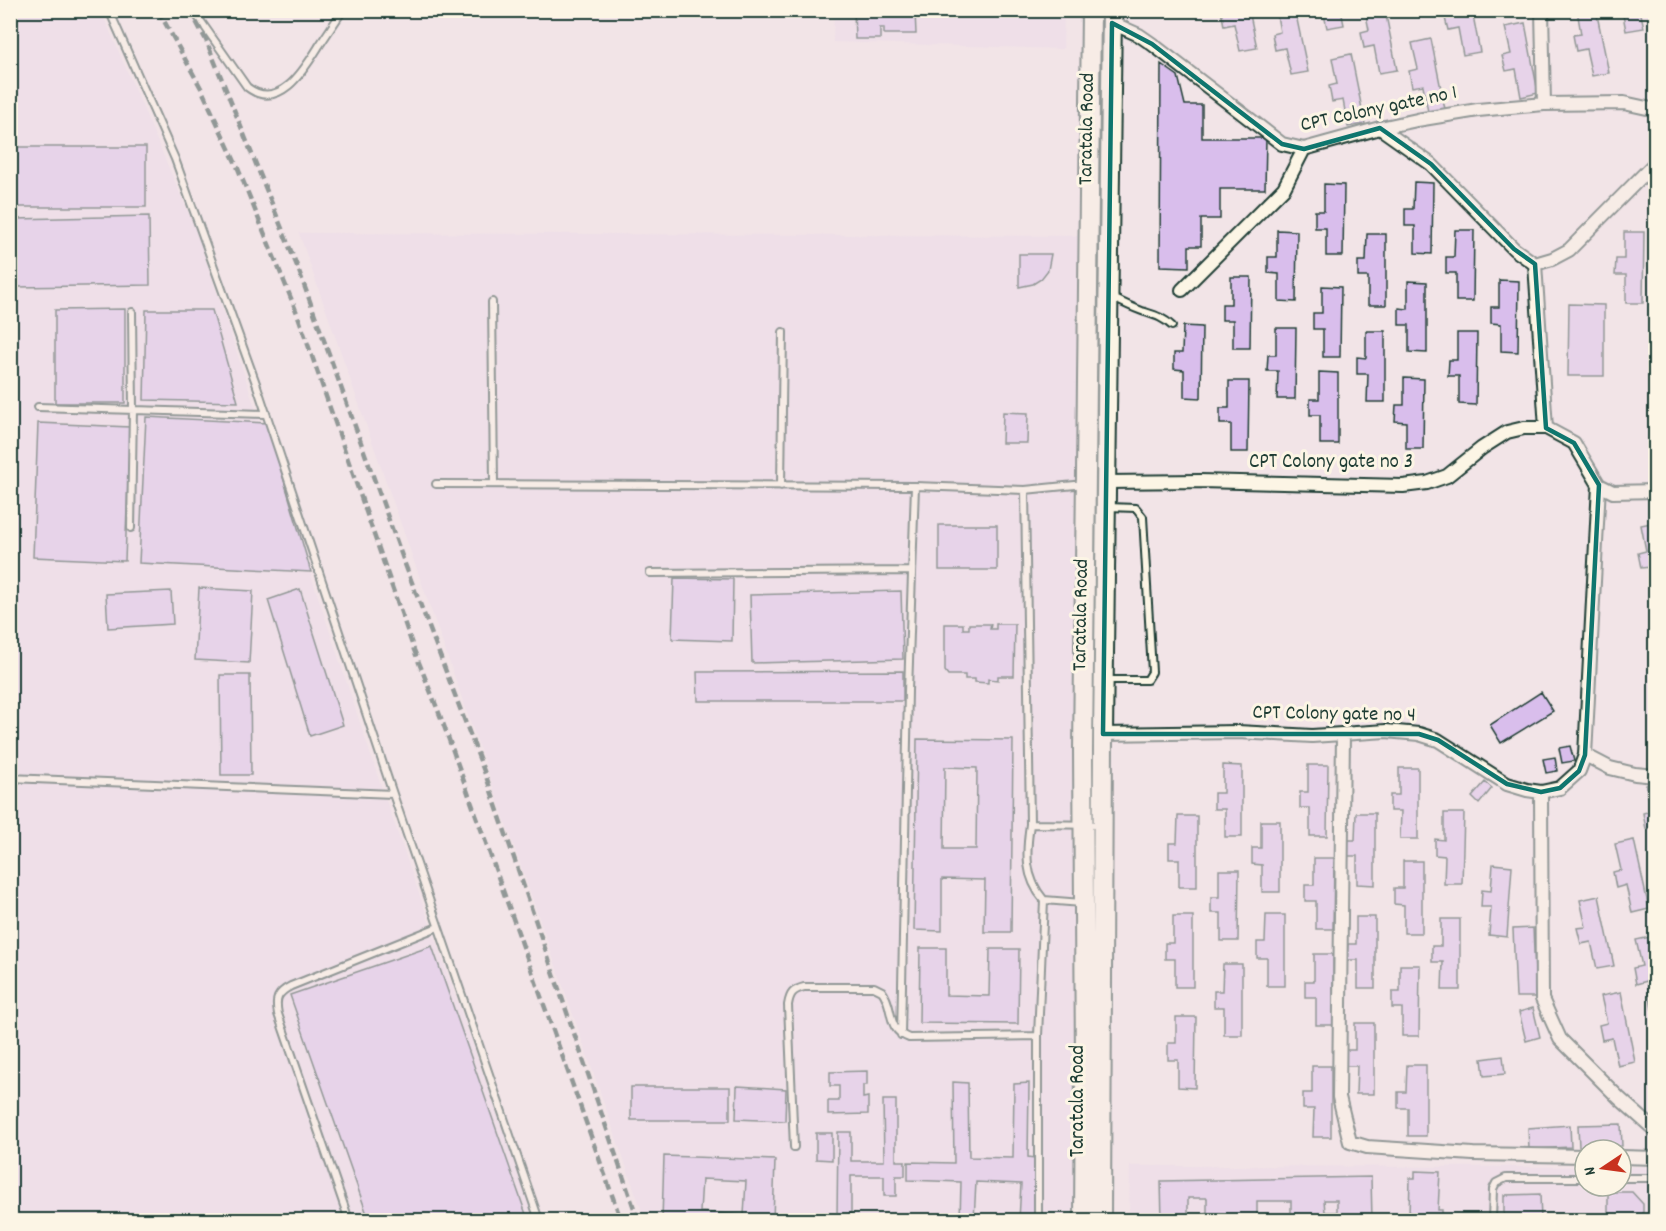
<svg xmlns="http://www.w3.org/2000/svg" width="1666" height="1231" font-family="Dekko,sans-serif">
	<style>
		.built { fill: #ead9e8 }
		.building { fill: #d9beec; stroke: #1f3d34; stroke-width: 1.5; fill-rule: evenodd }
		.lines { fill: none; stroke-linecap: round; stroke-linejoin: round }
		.lane-casing { stroke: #1f3d34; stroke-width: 10 }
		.street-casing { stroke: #1f3d34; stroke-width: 16 }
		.secondary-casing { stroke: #1f3d34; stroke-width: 22 }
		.lane { stroke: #fcf5e5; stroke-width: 6 }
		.street { stroke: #fcf5e5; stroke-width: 12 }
		.secondary { stroke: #fcf5e5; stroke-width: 18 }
		.rail { stroke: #1f3d34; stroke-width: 4.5; stroke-dasharray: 9 4.5; stroke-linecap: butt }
		.marked { fill: none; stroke: #0f766e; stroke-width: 4.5; stroke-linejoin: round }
		.labels { text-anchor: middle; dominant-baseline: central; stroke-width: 6; stroke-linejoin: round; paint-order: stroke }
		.street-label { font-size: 21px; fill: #1f3d34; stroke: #fcf5e5 }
	</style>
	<rect width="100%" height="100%" fill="#f2e4e7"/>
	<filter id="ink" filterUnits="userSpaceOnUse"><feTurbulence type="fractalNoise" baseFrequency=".0167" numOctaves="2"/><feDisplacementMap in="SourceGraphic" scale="12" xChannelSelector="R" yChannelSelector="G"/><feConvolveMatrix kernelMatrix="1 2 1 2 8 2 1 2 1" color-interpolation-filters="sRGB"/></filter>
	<g filter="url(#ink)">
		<path class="built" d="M10,11H101L197,233L384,795L535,1220H11Z
			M834,11H1064L1063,49L833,42Z
			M299,233L1078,236V1220H645Z
			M1130,1166L1585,1167V1186H1621V1167H1655V1220H1129Z"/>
		<path class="building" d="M854,10L915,11L916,34H884V28H880V39H855Z
			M1221,10H1249L1257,48L1240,51L1234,24L1224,26Z
			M1276,10H1295L1308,72L1291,75L1285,48L1275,50L1272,34L1280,32Z
			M1323,10H1341L1344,25L1327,28Z
			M1365,10H1385L1397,70L1379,73L1374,46L1364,48L1361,32L1369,30Z
			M1452,10H1472L1480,52L1463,55L1458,28L1448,30L1444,14L1453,13Z
			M1577,10H1596L1609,73L1592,76L1586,49L1576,51L1573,35L1581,34Z
			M1622,10H1640L1644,28L1626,31Z
			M1525,23L1538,93L1521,97L1516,69L1506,71L1502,56L1511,54L1505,27Z
			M1431,39L1445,109L1428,112L1423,85L1412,87L1409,71L1418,69L1412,43Z
			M1351,54L1365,124L1348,127L1343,100L1332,102L1329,86L1337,84L1332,58Z
			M1161,64L1178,76L1185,105H1202V138H1266L1265,189H1220V219H1201V246H1189V267L1160,266Z
			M16,147H146V207H17Z
			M1414,182L1433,183L1432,254L1415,253V226H1405V209H1413Z
			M1324,184L1344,185L1343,256H1326V228H1315V211H1324Z
			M149,216L150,285L17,287L15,219Z
			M1277,230L1297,231L1296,302L1279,301V274L1268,273V257H1277Z
			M1455,230H1474L1473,301H1456V273H1446V257H1454Z
			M1624,232H1644L1643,303H1626V275H1615L1616,259H1624Z
			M1367,234H1386V305H1368V277H1358V261H1366Z
			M1019,254H1051L1048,270L1041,279L1033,284L1019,287Z
			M1231,277H1251L1250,348H1233V320H1222V304H1231Z
			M1499,280L1519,281L1518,352L1501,351V324L1491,323V307H1499Z
			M1408,281L1427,282V353L1409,352V325H1399V308L1408,309Z
			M1322,286L1341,287L1340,357H1323V329H1313V313H1322Z
			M1569,304L1604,305V376H1568Z
			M125,309V403H55V310Z
			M146,310H212L238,402L144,400Z
			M1183,326L1202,327L1201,398L1184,397V370L1174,369V353H1182Z
			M1276,328H1296L1295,399H1277L1278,371H1267L1268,355H1276Z
			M1366,331H1385V402H1367L1368,374H1357V357L1366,358Z
			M1457,333H1477L1476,405L1459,404V376H1448L1449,360H1457Z
			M1319,372L1338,373V444H1320V415H1310V399H1319Z
			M1404,378L1424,379L1423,449H1406V422L1395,421L1396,405H1404Z
			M1229,381H1249L1248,452H1231V424H1220V408H1229Z
			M1003,412L1028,413L1027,443H1002Z
			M146,417L267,423L311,572L139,563Z
			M38,423L130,427L125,561L33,557Z
			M1656,522V586L1651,567L1641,568L1638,553L1646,551L1641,525Z
			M939,525H997V570H939Z
			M674,578L733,579L732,641L672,639Z
			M199,588L253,591L249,663L195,660Z
			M300,589L343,725L310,736L268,600Z
			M171,591L173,624L108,628L106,594Z
			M901,591L903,659L752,663L750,595Z
			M945,624H963V629H969V624H991L990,629H996V624H1015L1014,676H998V680L988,679V683L975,682V679H965V675H948L945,671Z
			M903,671V701H698L697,672Z
			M220,675H250L251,775H221Z
			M1541,692L1553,711L1501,743L1490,725Z
			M917,739L1013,740L1011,932H984L985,880L942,879V931L914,930ZM945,767L977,768L976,849H944Z
			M1570,746L1574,761L1562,763L1559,748Z
			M1555,757L1557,771L1546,773L1543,759Z
			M1223,765L1242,766V837H1225V809H1214V793H1223Z
			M1308,765H1328L1327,836H1310V808H1300V792H1308Z
			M1399,768H1418V839H1400L1401,811H1390V795H1399Z
			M1485,782L1492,788L1479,804L1472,797Z
			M1656,783V827L1646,829L1643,813L1651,811L1646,785Z
			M1356,813H1375V885L1357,884V856H1347V840H1355Z
			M1444,813H1464L1462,884H1444L1445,856L1435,855V839L1444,840Z
			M1178,816H1197V887H1179V859H1169V843H1177Z
			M1261,821H1280V892H1262V865L1252,864V848H1261Z
			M1634,840L1649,909L1632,913L1626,885L1616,888L1613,872L1621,870L1615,844Z
			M1314,858H1334L1333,929H1316V901H1305V885H1314Z
			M1403,861H1422V933H1404V905L1394,904V888H1403Z
			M1493,864L1512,866L1507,937L1489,935L1491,907H1481L1482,890L1491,891Z
			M1219,870H1239L1238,941H1221V913H1211V897H1219Z
			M1599,896L1614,966L1597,969L1591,942L1581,944L1577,928L1586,927L1580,900Z
			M1266,915H1285V986H1267V958H1257V942H1265Z
			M1173,916H1193V987H1175V959H1165V943H1173Z
			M1356,917H1375V988H1358V960H1347L1348,944H1356Z
			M1441,919H1460V990H1442L1443,962H1432V946H1441Z
			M1533,928L1536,997H1516L1513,929Z
			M1655,936L1656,1008L1652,1009L1647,981L1636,984L1633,968L1642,966L1636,940Z
			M432,946L528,1220H369L290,995Z
			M920,948H946V995L989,996L990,949H1019L1018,1024L919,1023Z
			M1314,954H1333V1025H1316V997H1305V981H1314Z
			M1223,964H1242V1035H1224V1007H1214V991H1222Z
			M1400,965H1420L1419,1036H1402V1008H1392V992H1400Z
			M1621,992L1635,1062L1618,1066L1612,1038L1602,1040L1599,1025L1607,1023L1601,996Z
			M1533,1008L1540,1037L1526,1041L1519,1012Z
			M1176,1017H1196L1195,1088L1178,1087V1060H1168V1043H1176Z
			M1355,1023H1374V1094H1356L1357,1066H1346V1050H1355Z
			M1503,1056L1505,1074L1484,1076L1482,1059Z
			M1407,1065H1426V1136H1408V1108H1398V1092H1406Z
			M1312,1066H1331V1137H1313L1314,1109H1303V1093H1312Z
			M867,1071V1085H863V1098L868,1097V1114L828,1115V1101H839V1086H830V1072Z
			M953,1082L968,1083L969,1157L1013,1158L1014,1084L1029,1083L1028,1157L1035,1158V1220H1019L1021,1184L976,1182L974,1220H960L961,1182L908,1180V1162L954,1163Z
			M737,1086L786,1089L785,1121L736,1119Z
			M631,1087H730V1120H631Z
			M883,1100H896V1161H905V1176H896V1196H884V1176H851V1219L889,1220H835V1219L837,1218L838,1132H851V1161H884Z
			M1621,1124L1622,1146L1579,1147L1578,1125Z
			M1570,1125L1571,1147L1529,1149L1528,1128Z
			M816,1133H832V1160L816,1159Z
			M664,1156L775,1160L773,1220H662ZM702,1179L746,1181L744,1215L700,1212Z
			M1415,1171L1440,1172L1438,1210H1442V1220H1419L1420,1217H1409L1410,1178H1415Z
			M1371,1177L1372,1220H1162L1161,1181ZM1188,1198H1207V1216H1188ZM1324,1200H1337V1212H1325ZM1257,1201H1291V1219H1257Z
			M1608,1192H1632L1643,1204V1220H1608Z
			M1540,1194L1541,1220H1504V1195Z"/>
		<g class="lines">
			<defs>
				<path id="lane" d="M109,10L175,159L257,386L393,794L539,1220
					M193,10L247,87C279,112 304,70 319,46C327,34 335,22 343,10
					M1111,297C1121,302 1131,307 1142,311C1154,315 1163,317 1172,326
					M492,302L494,484
					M38,407L266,414
					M436,484L915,486L1025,490L1085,484
					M781,486L783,332
					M1025,490L1030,824C1026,852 1024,877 1044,900L1038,1036V1220
					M131,528L133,410L132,312
					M650,573L912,571
					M1107,680H1147L1152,672L1143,517L1136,508L1108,507
					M10,778L393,794
					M1030,824L1101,825
					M1044,900L1082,903
					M901,1035L908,691L915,486
					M794,1147L788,1005C790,993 793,990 804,987H874L882,991C895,1008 885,1029 909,1038L1038,1036
					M1621,1178H1656
					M349,1220L278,1014C275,999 277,993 291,986L438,927
					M1492,1220L1493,1189L1496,1183L1506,1178H1585"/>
				<path id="street" d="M1542,10L1544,104
					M1112,23L1139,35L1152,44L1282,144L1304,149L1380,128L1417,120L1478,110L1544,104L1624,103L1656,110
					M1380,128L1431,164L1514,249L1535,264L1552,259L1569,250L1656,162
					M1535,264L1546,428
					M1182,290L1284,188L1304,149
					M1106,482L1200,481L1403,486L1427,483L1447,476L1482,448L1507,432L1524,428H1546L1574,443L1599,485L1613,492L1656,491
					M1103,734L1238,732L1312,736L1386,731L1419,734L1438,740L1507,784L1527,790L1541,792L1560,788L1579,771L1585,755L1599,485
					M1343,734L1339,1097L1350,1142L1367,1147L1473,1154L1585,1156
					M1585,755L1610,768L1635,774L1656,776
					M1541,792L1542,999L1560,1039L1619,1098L1656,1131
					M1621,1157L1656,1158"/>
				<path id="secondary" d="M1084,1220L1085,1063L1083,751L1091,10
					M1101,1220L1103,734L1112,10"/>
			</defs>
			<use href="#lane" class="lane-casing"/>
			<use href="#street" class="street-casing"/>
			<use href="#secondary" class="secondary-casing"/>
			<use href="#lane" class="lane"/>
			<use href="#street" class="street"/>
			<use href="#secondary" class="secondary"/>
			<path class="rail" d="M158,10L201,88L237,166L297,313L414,650L443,723L621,1220
				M190,10L206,40L299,271L403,559L487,779L638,1220"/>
		</g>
	</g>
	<path d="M0 0H1666V1231H0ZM1112,23L1152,44L1282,144L1304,149L1380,128L1431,164L1514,249L1535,264L1546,428L1574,443L1599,485L1585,755L1579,771L1560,788L1541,792L1507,784L1438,740L1419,734H1103Z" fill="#f2e4e7" fill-opacity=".55" fill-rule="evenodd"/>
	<path class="marked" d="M1112,23L1152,44L1282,144L1304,149L1380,128L1431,164L1514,249L1535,264L1546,428L1574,443L1599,485L1585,755L1579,771L1560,788L1541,792L1507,784L1438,740L1419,734H1103Z"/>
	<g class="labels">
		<g class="street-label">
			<text transform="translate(1379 110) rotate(-12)">CPT Colony gate no 1</text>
			<text transform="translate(1088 129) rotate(-89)">Taratala Road</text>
			<text x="1331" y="463">CPT Colony gate no 3</text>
			<text transform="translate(1082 615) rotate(-89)">Taratala Road</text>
			<text transform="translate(1334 715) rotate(1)">CPT Colony gate no 4</text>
			<text transform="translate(1079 1101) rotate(-90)">Taratala Road</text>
		</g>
	</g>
	<rect width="1666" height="1231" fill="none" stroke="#fcf5e5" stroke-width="36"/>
	<rect x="18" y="18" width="1630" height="1195" fill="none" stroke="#1f3d34" stroke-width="2" filter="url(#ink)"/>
	<g transform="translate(1603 1168) rotate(257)"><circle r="28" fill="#fcf5e5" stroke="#a4ab9e" stroke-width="1.5"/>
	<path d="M0-4.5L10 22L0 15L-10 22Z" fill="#c8321e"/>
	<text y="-9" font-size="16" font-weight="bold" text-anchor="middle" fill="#1f3d34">N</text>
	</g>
</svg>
